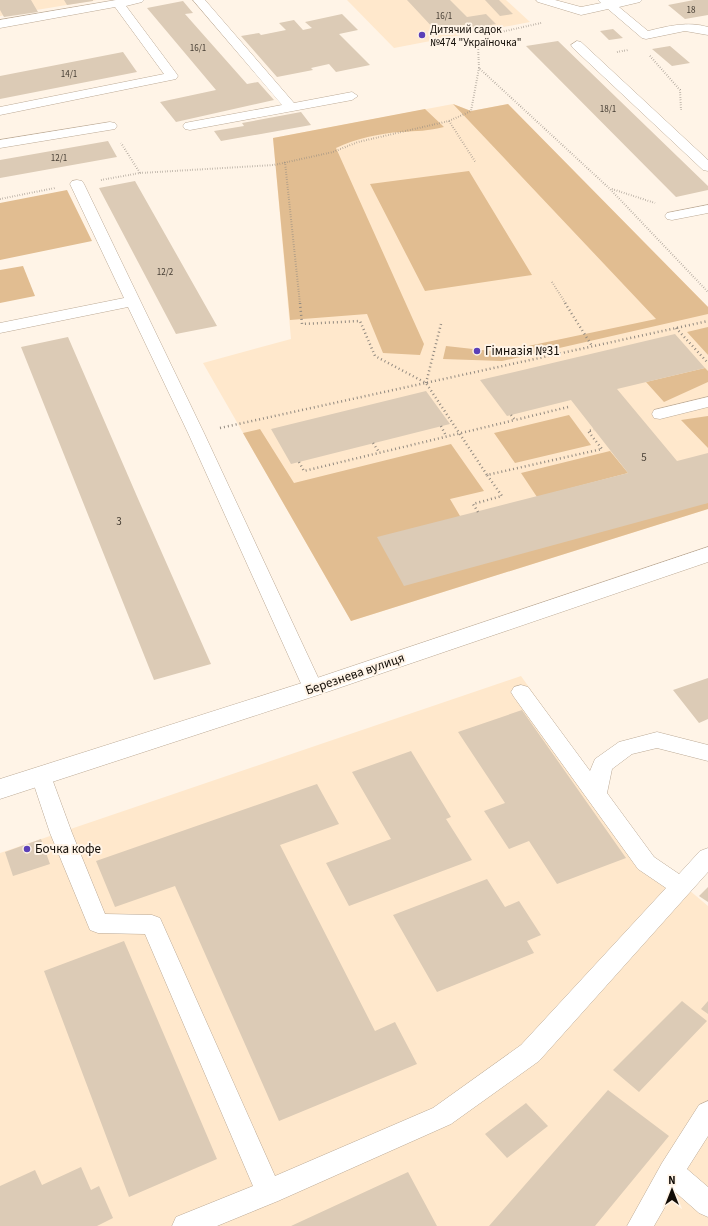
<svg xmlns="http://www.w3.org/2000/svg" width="708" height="1226" font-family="'Source Sans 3',sans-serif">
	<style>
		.built { fill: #ffe8cc }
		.green { fill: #e1bd91 }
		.building { fill: #dccbb6 }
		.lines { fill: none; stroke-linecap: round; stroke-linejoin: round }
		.service-casing { stroke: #bcaa96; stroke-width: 1 }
		.tertiary-casing { stroke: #bcaa96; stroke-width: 1 }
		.path-far1 { stroke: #928a80; stroke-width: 2; stroke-dasharray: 0.5 2; stroke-linecap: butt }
		.path { stroke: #928a80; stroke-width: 2.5; stroke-dasharray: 1 3; stroke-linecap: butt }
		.service { fill: #fff; fill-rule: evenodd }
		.tertiary { fill: #fff; fill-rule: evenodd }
		.poi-dot { fill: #5b40b8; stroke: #fff4e7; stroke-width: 1.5 }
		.labels { text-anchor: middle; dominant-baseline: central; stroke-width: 4; stroke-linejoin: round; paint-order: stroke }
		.far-number-label { font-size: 9px; fill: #443c32 }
		.far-poi-label { font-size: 11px; fill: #120c06; stroke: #fff4e7; text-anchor: start }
		.number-label { font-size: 11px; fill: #443c32 }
		.poi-label { font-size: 13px; fill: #120c06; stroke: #fff4e7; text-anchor: start }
		.street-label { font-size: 13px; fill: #120c06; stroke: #fff4e7 }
	</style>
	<rect width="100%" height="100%" fill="#fff4e7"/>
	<path class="built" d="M0,0H97L0,16Z
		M347,0H506L530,22L394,48Z
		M453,104L471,111L508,104L708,307V509L351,621L203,363L291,339L273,138Z
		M521,676L651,858L708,906V1226H0V853Z"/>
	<path class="green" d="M453,104L471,111L508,104L708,307V314L502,361L443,359L446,346L500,352L656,319Z
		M425,109L444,127C429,131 416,131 401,132C380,133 355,139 336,148L424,344L420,355L383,353L367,314L290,320L273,138Z
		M469,171L532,275L425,291L370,184Z
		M67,190L92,241L0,260V203Z
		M23,266L35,296L0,303V270Z
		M708,327V355L687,332Z
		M705,368L708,371V382L664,402L646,382Z
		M569,415L591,445L515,463L494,433Z
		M708,416V448L681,420Z
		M260,429L294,483L451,444L484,491L450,499L460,516L708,503V509L351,621L243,433Z
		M610,451L628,473L537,497L521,473Z"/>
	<path class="building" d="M0,0H31L38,12L4,17L0,10Z
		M64,0H93V1L67,5Z
		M407,0H450L467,17L486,14L496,24L473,28L469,24L435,30Z
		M485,0H499L513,14L500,16Z
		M694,0H708V15L685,19L668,5Z
		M183,1L193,13L185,14L247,84L258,82L274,100L176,122L160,102L216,90L147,8Z
		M342,14L358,30L339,34L370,65L336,72L329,64L311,68L313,70L277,77L241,36L259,33L261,35L286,30L279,23L294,20L303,30L312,28L305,22Z
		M613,29L623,38L609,40L600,31Z
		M558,41L708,186V190L676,197L526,46Z
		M670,46L690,63L672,66L652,49Z
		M123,52L137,72L0,99V76Z
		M301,112L311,125L221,141L214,131L244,126L242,123Z
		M108,141L117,157L0,178V160Z
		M135,181L217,326L176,334L99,188Z
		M675,334L705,368L617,389L677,461L708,453V503L404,586L377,537L628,473L571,400L507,416L480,380Z
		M68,337L139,501L211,664L154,680L21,347Z
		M426,391L450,424L291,464L271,429Z
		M708,678V719L699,723L673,690Z
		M522,710L626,858L557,884L529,841L509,849L484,811L505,803L458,732Z
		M411,751L451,817L446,819L472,860L349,906L326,863L391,839L352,772Z
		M317,784L339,824L280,845L375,1031L395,1022L417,1064L279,1121L175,886L115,907L96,861Z
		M41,839L50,864L13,876L5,852Z
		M487,879L505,907L519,901L541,935L527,941L534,953L437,992L393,915Z
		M708,887V902L699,896Z
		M124,941L217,1159L129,1197L44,971Z
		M682,1001L707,1021L639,1092L613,1070Z
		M708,1001V1014L701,1009Z
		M608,1090L669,1136L595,1226H489Z
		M526,1103L548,1126L507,1158L485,1134Z
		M81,1167L91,1190L99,1186L113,1218L97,1226H0V1186L35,1170L42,1185Z
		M408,1172L437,1226H291Z"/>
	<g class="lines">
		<defs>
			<path id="service" d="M116,0H144L142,2L126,6L176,73L178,76L176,79L0,115V107L164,74L115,7L0,28V20Z
				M193,0H205L294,103L352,92L358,96L352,100L190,130L185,129L183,126L185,123L190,122L282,105Z
				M536,0H555L581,7L601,3L598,0H642L640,2L619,7L648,31C668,26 688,21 708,27V35L685,31L646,39L642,38L608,9L581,15L538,2Z
				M577,41L581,42L708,160V171L703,170L573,48L571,45Z
				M110,122L115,123L117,126L115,129L0,148V140Z
				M77,180L82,181L84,184L204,433L323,688L320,693L313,695L306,693L303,688L188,433L128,307L0,333V323L124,298L70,184L72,181Z
				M708,205V213L672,220L667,219L665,216L667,213Z
				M708,397V407L660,419L654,418L652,414L654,410Z
				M521,685L528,687L590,771L595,759L619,742L657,732L708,745V761L657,748L632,754L612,769L607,793L654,857L679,874L700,851L708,848V872L539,1061L451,1124L278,1201L217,1226H172L176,1217L253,1186L145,934L98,933L90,930L50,833L31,776L34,770L41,768L48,770L51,776L72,833L105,914L152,915L160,918L275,1176L433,1108L521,1045L666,888L638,869L514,697L511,692L514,687Z
				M708,1101V1136L687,1169L708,1187V1217L699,1213L674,1191L654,1226H627L662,1163L699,1105Z"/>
			<path id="tertiary" d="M708,547V562L321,694L0,799V779L305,682Z"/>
		</defs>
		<use href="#service" class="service-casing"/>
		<use href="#tertiary" class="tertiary-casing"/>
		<path class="path-far1" d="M541,23L492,34L478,45L479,68L610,189L708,292
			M617,52L628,50
			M650,56L680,90L681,110
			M449,121L476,163
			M285,162L300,304
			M140,173L274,165L333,152L358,142L449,121L471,111L479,68
			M101,180L140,173L121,143
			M612,189L655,203
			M0,199L55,188
			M552,282L566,304"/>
		<path class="path" d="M300,303L302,324L360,321L375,356L426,383L487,475L602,449L588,431L594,430
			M565,303L592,346
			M676,328L708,363
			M426,383L441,324
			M511,415L515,420L568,407
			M441,426L446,436
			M220,428L708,321
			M373,443L379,452
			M299,462L304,471L515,420
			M478,512L473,504L502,496L487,475"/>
		<use href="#service" class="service"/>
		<use href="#tertiary" class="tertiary"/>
	</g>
	<g class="poi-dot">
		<circle cx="422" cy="35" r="4"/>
		<circle cx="477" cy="351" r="4"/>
		<circle cx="27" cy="849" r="4"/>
	</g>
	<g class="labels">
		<g class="far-number-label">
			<text x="691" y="10">18</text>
			<text x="444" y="16">16/1</text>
			<text x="198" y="48">16/1</text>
			<text x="69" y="74">14/1</text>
			<text x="608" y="109">18/1</text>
			<text x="59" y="158">12/1</text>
			<text x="165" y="272">12/2</text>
		</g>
		<g class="far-poi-label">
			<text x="430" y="29">Дитячий садок<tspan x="430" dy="13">№474 "Україночка"</tspan></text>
		</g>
		<g class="number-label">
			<text x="644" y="457">5</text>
			<text x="119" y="521">3</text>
		</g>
		<g class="poi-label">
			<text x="485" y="351">Гімназія №31</text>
			<text x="35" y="849">Бочка кофе</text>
		</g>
		<g class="street-label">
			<text transform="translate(355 674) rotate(-19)">Березнева вулиця</text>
		</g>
	</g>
	<g transform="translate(672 1190)" stroke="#fff4e7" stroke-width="3" paint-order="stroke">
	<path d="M0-3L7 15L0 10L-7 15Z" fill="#120c06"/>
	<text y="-6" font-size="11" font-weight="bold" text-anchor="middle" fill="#120c06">N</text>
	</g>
</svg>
